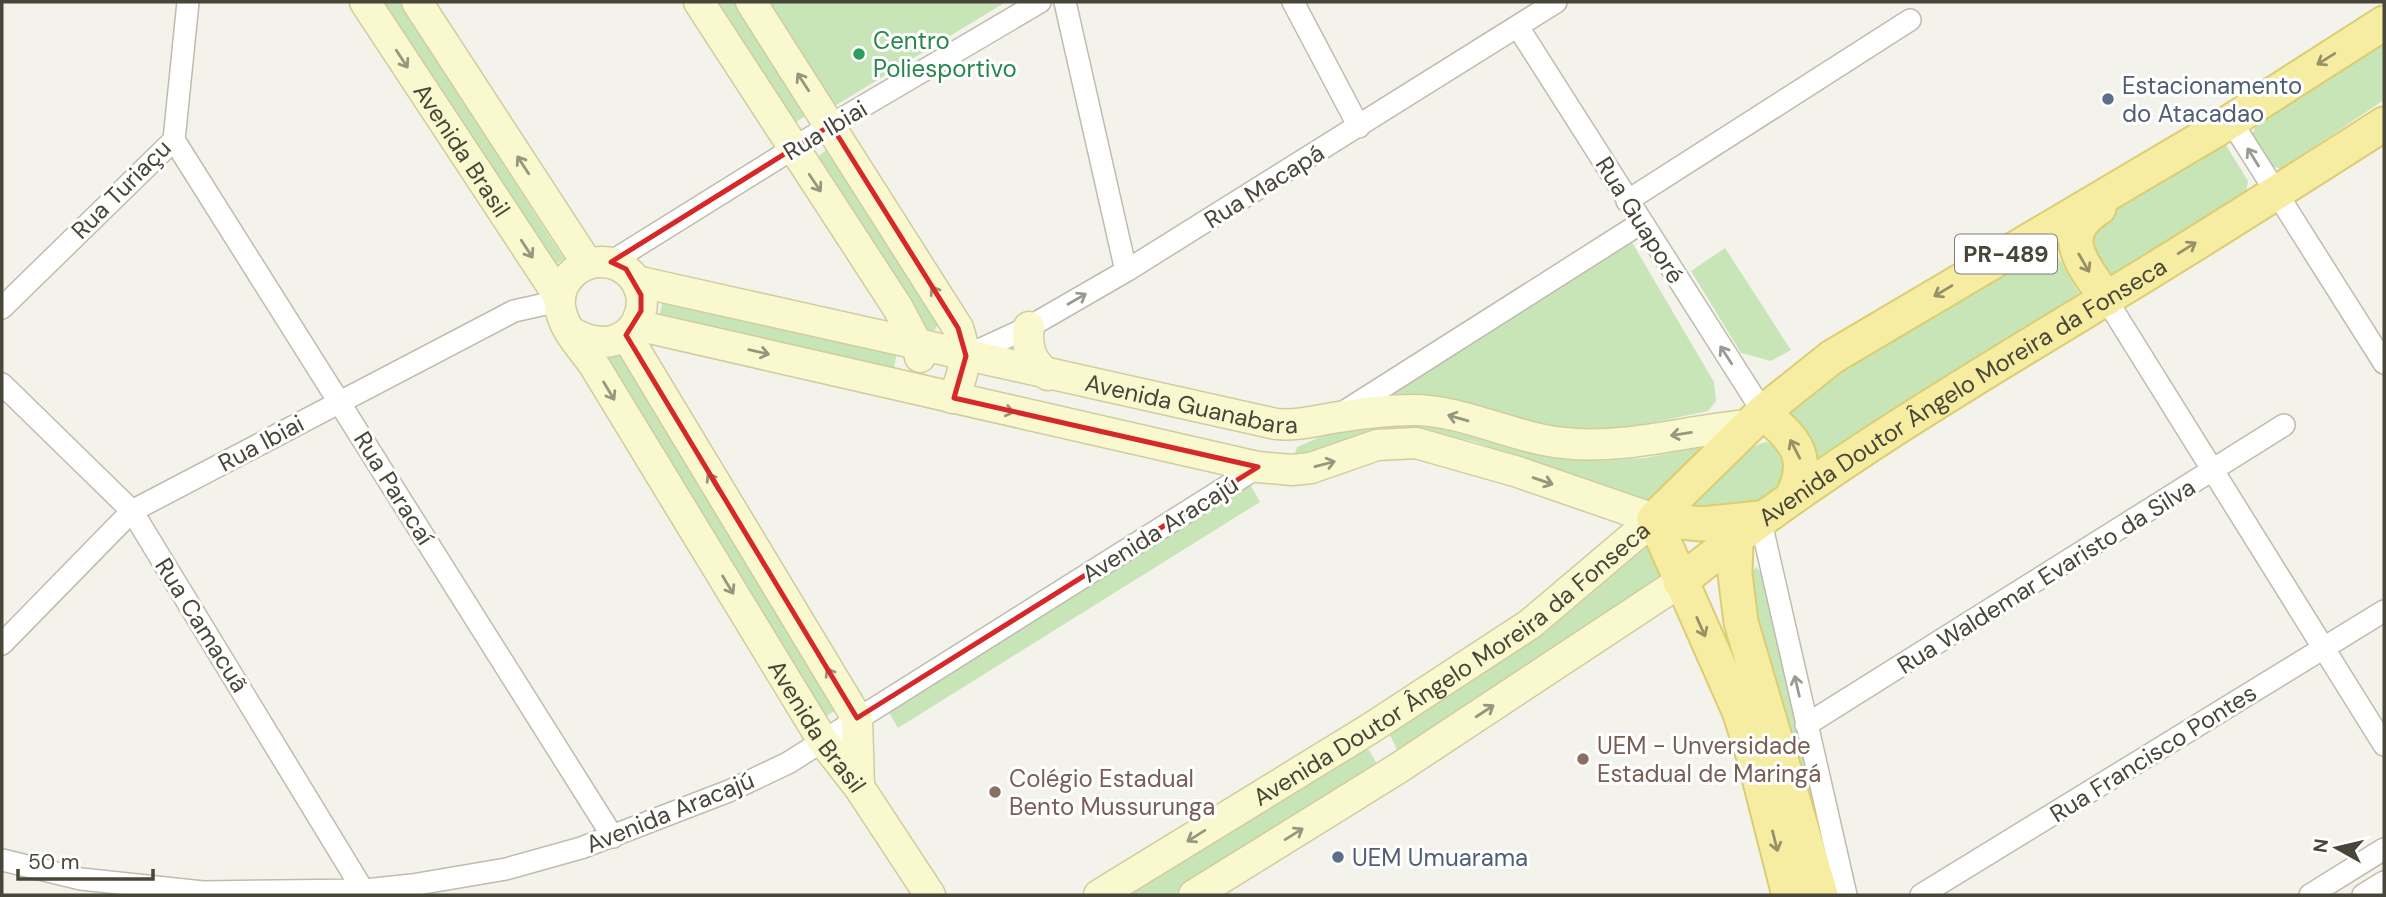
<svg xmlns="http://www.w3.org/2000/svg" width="2386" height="897" font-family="'DM Sans',sans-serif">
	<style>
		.green { fill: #c8e5b8 }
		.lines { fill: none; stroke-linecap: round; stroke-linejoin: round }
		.street-casing { stroke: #bfbcae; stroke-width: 24 }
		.secondary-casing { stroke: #d0cc9e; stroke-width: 33 }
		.primary-casing { stroke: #dbce72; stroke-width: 37 }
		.street { stroke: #fff; stroke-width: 21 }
		.secondary { stroke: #faf8cf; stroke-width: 30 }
		.primary { stroke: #f6eda2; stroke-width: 33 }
		.oneway { stroke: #98967c }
		.oneway2 { stroke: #969168 }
		.oneway3 { stroke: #9a9992 }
		.marked { fill: none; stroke: #d62828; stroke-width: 5; stroke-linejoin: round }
		.leisure-dot { fill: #2e9e5b; stroke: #fff; stroke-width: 2.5 }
		.service-dot { fill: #5c6f8a; stroke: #fff; stroke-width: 2.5 }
		.education-dot { fill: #8d6e63; stroke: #fff; stroke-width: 2.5 }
		.labels { text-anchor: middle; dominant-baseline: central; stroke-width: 6; stroke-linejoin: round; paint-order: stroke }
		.shield { fill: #fff; stroke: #7f7d74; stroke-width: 2 }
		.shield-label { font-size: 23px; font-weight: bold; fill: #484539 }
		.leisure-label { font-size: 24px; fill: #27864d; stroke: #fff; text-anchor: start }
		.service-label { font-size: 24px; fill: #4e5e75; stroke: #fff; text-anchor: start }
		.street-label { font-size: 24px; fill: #484539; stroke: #fff }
		.education-label { font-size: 24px; fill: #785e54; stroke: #fff; text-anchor: start }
	</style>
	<rect width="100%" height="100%" fill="#f4f3eb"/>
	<path class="green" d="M375,2H399L564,259L548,270Z
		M710,2H742L808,114L795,123Z
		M765,2H1006L833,107Z
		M2384,41V100L2281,169L2271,166L2252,135L2258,120Z
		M2224,142L2248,181L2246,193L2115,275L2100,277L2080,234L2114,208Z
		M827,149L940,320L935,330L926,333L818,157Z
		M1630,239L1714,382L1716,401L1708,411L1622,429L1566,435L1497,414L1387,393Z
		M2049,241L2079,293L1814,469L1773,417L1826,378Z
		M1725,248L1791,350L1771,361L1741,353L1691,271Z
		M665,292L898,347L894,368L659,317Z
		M618,348L839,708L822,719L596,353Z
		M1390,423L1445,426L1552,457L1600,461L1645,458L1722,443L1655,503L1472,441L1413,430L1351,447L1294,457L1297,447L1327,434Z
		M1766,442L1786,450L1787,481L1761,502L1690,514C1699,489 1740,449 1766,442Z
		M1250,484L1260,502L898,728L888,711Z
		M1646,541L1667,575L1398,752L1389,733L1392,727L1516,652Z
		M1756,567L1761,573L1840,895L1752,625L1749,576Z
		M1363,748L1369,750L1377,764L1375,769L1173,895H1127Z"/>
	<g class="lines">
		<defs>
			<path id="street" d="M1065,2L1126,271
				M1293,2L1359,127
				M1518,27L1763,412
				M2231,121L2384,363
				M174,140L613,837
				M1627,201L1910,20
				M611,262L831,125L1040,2
				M2106,299L2384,745
				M2,308L174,140L188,2
				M966,356L1029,327L1126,271L1556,2
				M2,384L132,511L366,895
				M1342,413L1641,223
				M1760,518L1846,895
				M2,644L132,511L514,311L559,301
				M1806,725L2284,425
				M2,860L81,879L203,892L365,890L412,885L506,869L581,848L729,791L788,763L1258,467
				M1921,895L2384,611
				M2310,895L2384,849
				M2363,895L2384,882"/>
			<g id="secondary">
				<path id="s1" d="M365,2L560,298"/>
				<path d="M417,2L587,263"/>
				<path d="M699,2L898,308L918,346L920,357"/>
				<path d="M751,2L958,328C967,354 966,374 952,398"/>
				<path id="s2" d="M636,281L1276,424C1300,426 1317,420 1339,417C1364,413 1389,410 1413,410C1464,410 1513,438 1564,443C1626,450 1687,430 1749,425"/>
				<path d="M636,325L1258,467L1292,470L1311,468L1377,445L1416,443L1518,472L1654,519"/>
				<path d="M1029,327C1026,348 1031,362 1048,375"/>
				<path id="s3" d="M573,333C635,368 666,290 619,266C587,251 550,281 562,315C567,333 584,350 594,365L823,741L859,787L930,895"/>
				<path d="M626,335L857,718L859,787"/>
				<path id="s4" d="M1099,895L1371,728L1530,624L1654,519"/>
				<path d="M1194,895L1397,769L1680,582"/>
			</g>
			<g id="primary">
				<path d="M2099,208C2054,237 2085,265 2106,299"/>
				<path d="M1763,412C1793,439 1812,454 1793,495"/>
				<path d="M1654,519L1763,412L1832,357L2231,121L2384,23"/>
				<path d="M1654,519L1739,711L1754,758L1789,895"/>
				<path d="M1654,519L1701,524L1760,518"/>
				<path d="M1736,537L1735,574L1741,622L1821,895"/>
				<path id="s5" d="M1680,582C1814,474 1960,387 2107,298C2200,242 2292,183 2384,124"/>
			</g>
		</defs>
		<use href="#street" class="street-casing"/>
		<use href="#secondary" class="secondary-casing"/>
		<use href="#primary" class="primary-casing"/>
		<use href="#street" class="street"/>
		<use href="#secondary" class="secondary"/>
		<use href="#primary" class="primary"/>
	</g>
	<defs><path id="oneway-shaft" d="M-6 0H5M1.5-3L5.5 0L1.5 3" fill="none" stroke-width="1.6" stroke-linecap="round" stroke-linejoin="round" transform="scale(1.75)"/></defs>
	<g class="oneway">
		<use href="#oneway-shaft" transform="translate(402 59) rotate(57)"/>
		<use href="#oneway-shaft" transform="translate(803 82) rotate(-123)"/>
		<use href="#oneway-shaft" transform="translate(523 165) rotate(-123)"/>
		<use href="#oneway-shaft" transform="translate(815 183) rotate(56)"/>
		<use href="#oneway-shaft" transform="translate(527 249) rotate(57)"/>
		<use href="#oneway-shaft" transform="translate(937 295) rotate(-122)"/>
		<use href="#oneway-shaft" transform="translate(759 352) rotate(13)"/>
		<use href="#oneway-shaft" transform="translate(609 391) rotate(59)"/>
		<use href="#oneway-shaft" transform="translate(1004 410) rotate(13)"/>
		<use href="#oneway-shaft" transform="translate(1458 418) rotate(-164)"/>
		<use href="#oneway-shaft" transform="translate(1681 434) rotate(171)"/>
		<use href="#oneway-shaft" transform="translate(1325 464) rotate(-15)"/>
		<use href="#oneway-shaft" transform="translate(1543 481) rotate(19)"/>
		<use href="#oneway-shaft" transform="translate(713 482) rotate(-121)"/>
		<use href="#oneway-shaft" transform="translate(728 585) rotate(59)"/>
		<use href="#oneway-shaft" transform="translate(832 677) rotate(-121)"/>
		<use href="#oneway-shaft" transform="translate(1485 711) rotate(-33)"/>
		<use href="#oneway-shaft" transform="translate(1294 834) rotate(-32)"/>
		<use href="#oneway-shaft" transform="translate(1196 836) rotate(148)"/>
	</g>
	<g class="oneway2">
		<use href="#oneway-shaft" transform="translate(2326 59) rotate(148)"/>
		<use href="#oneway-shaft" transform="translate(2187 248) rotate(-32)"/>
		<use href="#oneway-shaft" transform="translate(2084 263) rotate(60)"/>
		<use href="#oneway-shaft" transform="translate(1943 291) rotate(149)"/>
		<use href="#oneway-shaft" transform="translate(1795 449) rotate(-117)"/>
		<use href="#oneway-shaft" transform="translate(1701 627) rotate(66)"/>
		<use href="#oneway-shaft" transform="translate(1775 841) rotate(76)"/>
	</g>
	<g class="oneway3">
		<use href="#oneway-shaft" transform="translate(2253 157) rotate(-122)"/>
		<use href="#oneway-shaft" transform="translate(1077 299) rotate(-30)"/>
		<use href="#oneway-shaft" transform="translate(1726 355) rotate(-123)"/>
		<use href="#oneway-shaft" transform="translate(1797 686) rotate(-103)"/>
	</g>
	<path class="marked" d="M831,125L958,328L966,356L954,398L1258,467L857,718L626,335L641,311V295L626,269L611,262Z"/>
	<circle class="leisure-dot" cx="859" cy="54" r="7"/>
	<g class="service-dot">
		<circle cx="2108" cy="99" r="7"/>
		<circle cx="1338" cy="857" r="7"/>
	</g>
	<g class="education-dot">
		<circle cx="1583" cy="759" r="7"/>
		<circle cx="995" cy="792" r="7"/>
	</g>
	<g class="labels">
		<rect class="shield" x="1955" y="234.5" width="102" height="39" rx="5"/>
		<g class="shield-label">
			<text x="2006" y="254">PR-489</text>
		</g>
		<g class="leisure-label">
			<text x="873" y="40">Centro<tspan x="873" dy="28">Poliesportivo</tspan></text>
		</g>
		<g class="service-label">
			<text x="2122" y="85">Estacionamento<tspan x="2122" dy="28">do Atacadao</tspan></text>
			<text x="1352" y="857">UEM Umuarama</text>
		</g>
		<g class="street-label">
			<text transform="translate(825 130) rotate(-31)">Rua Ibiai</text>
			<text stroke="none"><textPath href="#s1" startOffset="177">Avenida Brasil</textPath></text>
			<text transform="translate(1264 186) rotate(-32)">Rua Macapá</text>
			<text transform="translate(121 189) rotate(-45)">Rua Turiaçu</text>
			<text transform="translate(1640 220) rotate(58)">Rua Guaporé</text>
			<text stroke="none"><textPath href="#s5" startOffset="341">Avenida Doutor Ângelo Moreira da Fonseca</textPath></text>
			<text stroke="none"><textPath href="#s2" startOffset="569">Avenida Guanabara</textPath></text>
			<text transform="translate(261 443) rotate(-28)">Rua Ibiai</text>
			<text transform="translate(394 488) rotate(58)">Rua Paracaí</text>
			<text transform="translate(1160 529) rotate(-32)">Avenida Aracajú</text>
			<text transform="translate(2046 576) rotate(-32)">Rua Waldemar Evaristo da Silva</text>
			<text transform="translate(202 625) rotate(58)">Rua Camacuã</text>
			<text stroke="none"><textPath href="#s4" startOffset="422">Avenida Doutor Ângelo Moreira da Fonseca</textPath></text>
			<text stroke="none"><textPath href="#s3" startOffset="718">Avenida Brasil</textPath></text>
			<text transform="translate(2153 753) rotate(-32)">Rua Francisco Pontes</text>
			<text transform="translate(670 812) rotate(-22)">Avenida Aracajú</text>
		</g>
		<g class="education-label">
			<text x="1597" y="745">UEM - Unversidade<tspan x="1597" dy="28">Estadual de Maringá</tspan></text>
			<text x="1009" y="778">Colégio Estadual<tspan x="1009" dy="28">Bento Mussurunga</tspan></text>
		</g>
	</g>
	<rect width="2386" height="897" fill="none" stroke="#484539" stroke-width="7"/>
	<g transform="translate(2337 848) rotate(278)" stroke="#ffffff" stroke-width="5" paint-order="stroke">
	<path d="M0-5L12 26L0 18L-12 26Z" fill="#484539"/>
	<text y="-10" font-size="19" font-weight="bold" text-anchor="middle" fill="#484539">N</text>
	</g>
	<path d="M18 869v10h135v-10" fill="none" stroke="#484539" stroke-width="3.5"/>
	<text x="28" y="869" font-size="21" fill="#484539" stroke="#ffffff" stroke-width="5" paint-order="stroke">50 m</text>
</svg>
